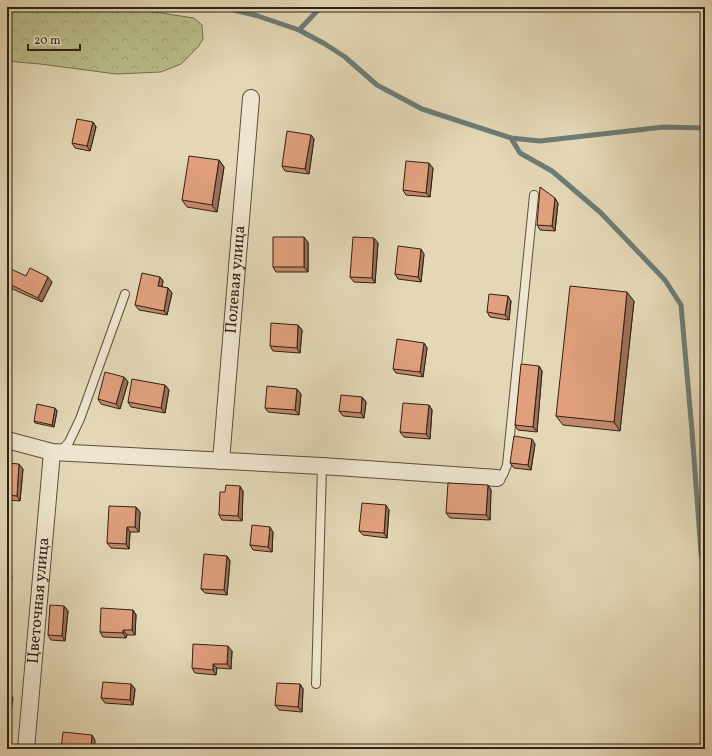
<svg xmlns="http://www.w3.org/2000/svg" width="712" height="756" font-family="Vollkorn,serif">
	<style>
		.forest { fill: url(#forest-crowns); stroke: #746f50 }
		.lines { fill: none; stroke-linecap: round; stroke-linejoin: round }
		.stream { stroke: #6d7c73; stroke-width: 5 }
		.service-casing { stroke: #5c4e3d; stroke-width: 10 }
		.minor-casing { stroke: #5c4e3d; stroke-width: 18 }
		.service { stroke: #ede5cf; stroke-width: 8 }
		.minor { stroke: #ede5cf; stroke-width: 16 }
		.wall { fill: #c18a6c; stroke: #2f2115 }
		.shaded-wall { fill: #9d7058; stroke: #2f2115 }
		.building { fill: #e0a07d; stroke: #2f2115 }
		.labels { text-anchor: middle; dominant-baseline: central; stroke-width: 3; stroke-linejoin: round; paint-order: stroke }
		.street-label { font-size: 16px; fill: #2f2115; stroke: #ede5cf }
	</style>
	<defs>
		<pattern id="forest-crowns" width="20" height="18" patternUnits="userSpaceOnUse"><rect width="20" height="18" fill="#b9bd8a"/><path d="M2 6a3 3 0 1 1 6 0M12 15a3 3 0 1 1 6 0" fill="none" stroke="#9fa276"/></pattern>
	</defs>
	<rect width="100%" height="100%" fill="#e3d7b5"/>
	<filter id="stains"><feTurbulence type="fractalNoise" baseFrequency=".005" numOctaves="4"/><feColorMatrix values="0 0 0 0 .2 0 0 0 0 .09 0 0 0 0 .02 0 0 0 .5 -.17"/></filter>
	<radialGradient id="worn" r=".72"><stop offset=".6" stop-color="#630" stop-opacity="0"/><stop offset="1" stop-color="#630" stop-opacity=".3"/></radialGradient>
	<path class="forest" d="M7,7H129L134,9L194,18L202,25L203,39L198,47L181,64L161,72L116,74L40,64L7,61Z"/>
	<g class="lines">
		<path class="stream" d="M222,7L258,16L299,30L325,44L345,57L377,85L422,109L511,138L540,141L664,127L705,128
			M299,30L321,7
			M511,138L520,153L552,171L601,213L665,280L681,305L692,431L701,553L705,580"/>
		<defs>
			<path id="service" d="M60,452L69,442L80,419L125,294
				M497,478L503,475L507,465L534,195
				M316,684L322,466"/>
			<g id="minor">
				<path d="M7,440L52,452L322,466L497,478"/>
				<path id="s1" d="M221,461L251,98"/>
				<path id="s2" d="M26,749L52,452"/>
			</g>
		</defs>
		<use href="#service" class="service-casing"/>
		<use href="#minor" class="minor-casing"/>
		<use href="#service" class="service"/>
		<use href="#minor" class="minor"/>
	</g>
	<path class="wall" d="M93,122L96,127L90,151L75,148L72,143Z
		M311,135L314,139L309,174L285,171L282,166Z
		M219,160L224,167L217,212L187,207L182,200Z
		M433,168L430,197L406,195L403,190Z
		M558,203L555,231L540,230L537,225Z
		M308,242V272H276L273,267Z
		M378,243L375,283L354,282L350,277Z
		M424,254L421,282L398,279L395,274Z
		M26,276L52,282L42,302L8,287L7,285V278Z
		M160,277L163,281L162,287L168,288L172,293L167,315L139,310L135,305Z
		M511,301L509,320L490,317L487,312Z
		M634,301L620,431L563,425L556,416Z
		M298,325L302,330L300,353L273,351L270,346Z
		M424,343L427,348L423,377L396,373L393,369Z
		M539,366L542,371L537,432L518,430L515,425Z
		M124,377L128,382L120,409L101,404L98,399Z
		M165,385L169,390L165,413L131,407L128,402Z
		M301,394L299,415L268,412L265,408Z
		M362,397L366,402L364,418L343,416L339,411Z
		M429,405L432,410L430,439L404,437L400,432Z
		M55,408L57,411L54,427L35,423L34,421Z
		M535,444L531,470L514,468L510,463Z
		M7,463L23,469L20,501L7,500Z
		M488,485L491,490L490,520L450,518L446,513Z
		M243,491L242,521L222,520L219,515Z
		M136,507L140,512L139,532H130L129,549L111,548L107,543Z
		M389,510L387,538L363,535L359,531Z
		M273,532L272,552L253,550L250,545Z
		M227,556L230,561L227,595L205,593L201,589Z
		M64,606L68,611L65,641L51,640L48,635Z
		M133,610L136,615L135,635H127L126,638L103,637L100,632Z
		M232,651L231,669L217,668L216,675L195,673L192,668Z
		M131,684L135,689L133,705L105,703L101,698Z
		M300,684L303,689L302,712L279,710L275,705Z"/>
	<path class="shaded-wall" d="M93,122L96,127L90,151L87,146Z
		M311,135L314,139L309,174L305,169Z
		M219,160L224,167L217,212L212,205Z
		M429,163L433,168L430,197L426,193Z
		M555,198L558,203L555,231L552,226Z
		M304,237L308,242V272L304,267Z
		M374,238L378,243L375,283L372,278Z
		M421,249L424,254L421,282L418,277Z
		M48,277L52,282L42,302L38,298Z
		M160,277L163,281L161,291L158,286Z
		M168,288L172,293L167,315L164,311Z
		M627,292L634,301L620,431L614,422Z
		M508,296L511,301L509,320L505,315Z
		M298,325L302,330L300,353L297,348Z
		M424,343L427,348L423,377L420,372Z
		M539,366L542,371L537,432L533,427Z
		M124,377L128,382L120,409L116,404Z
		M165,385L169,390L165,413L161,408Z
		M297,389L301,394L299,415L295,410Z
		M362,397L366,402L364,418L361,413Z
		M429,405L432,410L430,439L426,434Z
		M55,408L57,411L54,427L52,425Z
		M532,439L535,444L531,470L528,465Z
		M19,464L23,469L20,501L17,496Z
		M488,485L491,490L490,520L486,515Z
		M240,486L243,491L242,521L238,516Z
		M386,505L389,510L387,538L384,533Z
		M136,507L140,512L139,532L135,527Z
		M127,527L130,532L129,549L126,544Z
		M270,527L273,532L272,552L268,547Z
		M227,556L230,561L227,595L224,590Z
		M9,572L12,576L9,604L7,601V590Z
		M64,606L68,611L65,641L62,636Z
		M133,610L136,615L135,635L132,630Z
		M123,630L127,635L126,638L123,633Z
		M228,646L232,651L231,669L227,664Z
		M213,664L217,668L216,675L213,670Z
		M131,684L135,689L133,705L130,700Z
		M300,684L303,689L302,712L298,707Z
		M10,693L13,698L9,728L7,725V714Z
		M92,735L95,740V749H91Z"/>
	<path class="building" d="M77,119L93,122L87,146L72,143Z
		M287,131L311,135L305,169L282,166Z
		M189,156L219,160L212,205L182,200Z
		M406,161L429,163L426,193L403,190Z
		M540,187L555,198L552,226L537,225Z
		M273,237H304V267H273Z
		M353,237L374,238L372,278L350,277Z
		M398,246L421,249L418,277L395,274Z
		M30,268L48,277L38,298L7,283V278L11,269L26,276Z
		M142,273L160,277L158,286L168,288L164,311L135,305Z
		M570,286L627,292L614,422L556,416Z
		M489,294L508,296L505,315L487,312Z
		M271,323L298,325L297,348L270,346Z
		M397,339L424,343L420,372L393,369Z
		M521,364L539,366L533,427L515,425Z
		M105,372L124,377L116,404L98,399Z
		M132,379L165,385L161,408L128,402Z
		M267,386L297,389L295,410L265,408Z
		M341,395L362,397L361,413L339,411Z
		M403,403L429,405L426,434L400,432Z
		M37,404L55,408L52,425L34,421Z
		M514,436L532,439L528,465L510,463Z
		M7,463L19,464L17,496L7,495Z
		M448,483L488,485L486,515L446,513Z
		M226,485L240,486L238,516L219,515L220,492H225Z
		M362,503L386,505L384,533L359,531Z
		M109,506L136,507L135,527H127L126,544L107,543Z
		M252,525L270,527L268,547L250,545Z
		M204,554L227,556L224,590L201,589Z
		M7,571L9,572L7,590Z
		M50,605L64,606L62,636L48,635Z
		M101,608L133,610L132,630H123V633L100,632Z
		M193,644L228,646L227,664H213V670L192,668Z
		M103,682L131,684L130,700L101,698Z
		M277,683L300,684L298,707L275,705Z
		M7,693H10L7,714Z
		M63,732L92,735L91,749H61Z"/>
	<g class="labels">
		<g class="street-label">
			<text stroke="none"><textPath href="#s1" startOffset="182">Полевая улица</textPath></text>
			<text stroke="none"><textPath href="#s2" startOffset="149">Цветочная улица</textPath></text>
		</g>
	</g>
	<rect width="712" height="756" fill="none" stroke="#e3d7b5" stroke-width="24"/>
	<rect x="8" y="8" width="696" height="740" fill="none" stroke="#2f2115" stroke-width="2"/>
	<rect x="12" y="12" width="688" height="732" fill="none" stroke="#2f2115"/>
	<path d="M28 44v6h52v-6" fill="none" stroke="#2f2115" stroke-width="2"/>
	<text x="34" y="44" font-size="12" fill="#2f2115" stroke="#ede5cf" stroke-width="3" paint-order="stroke">20 m</text>
	<rect width="100%" height="100%" filter="url(#stains)"/>
	<rect width="100%" height="100%" fill="url(#worn)"/>
</svg>
